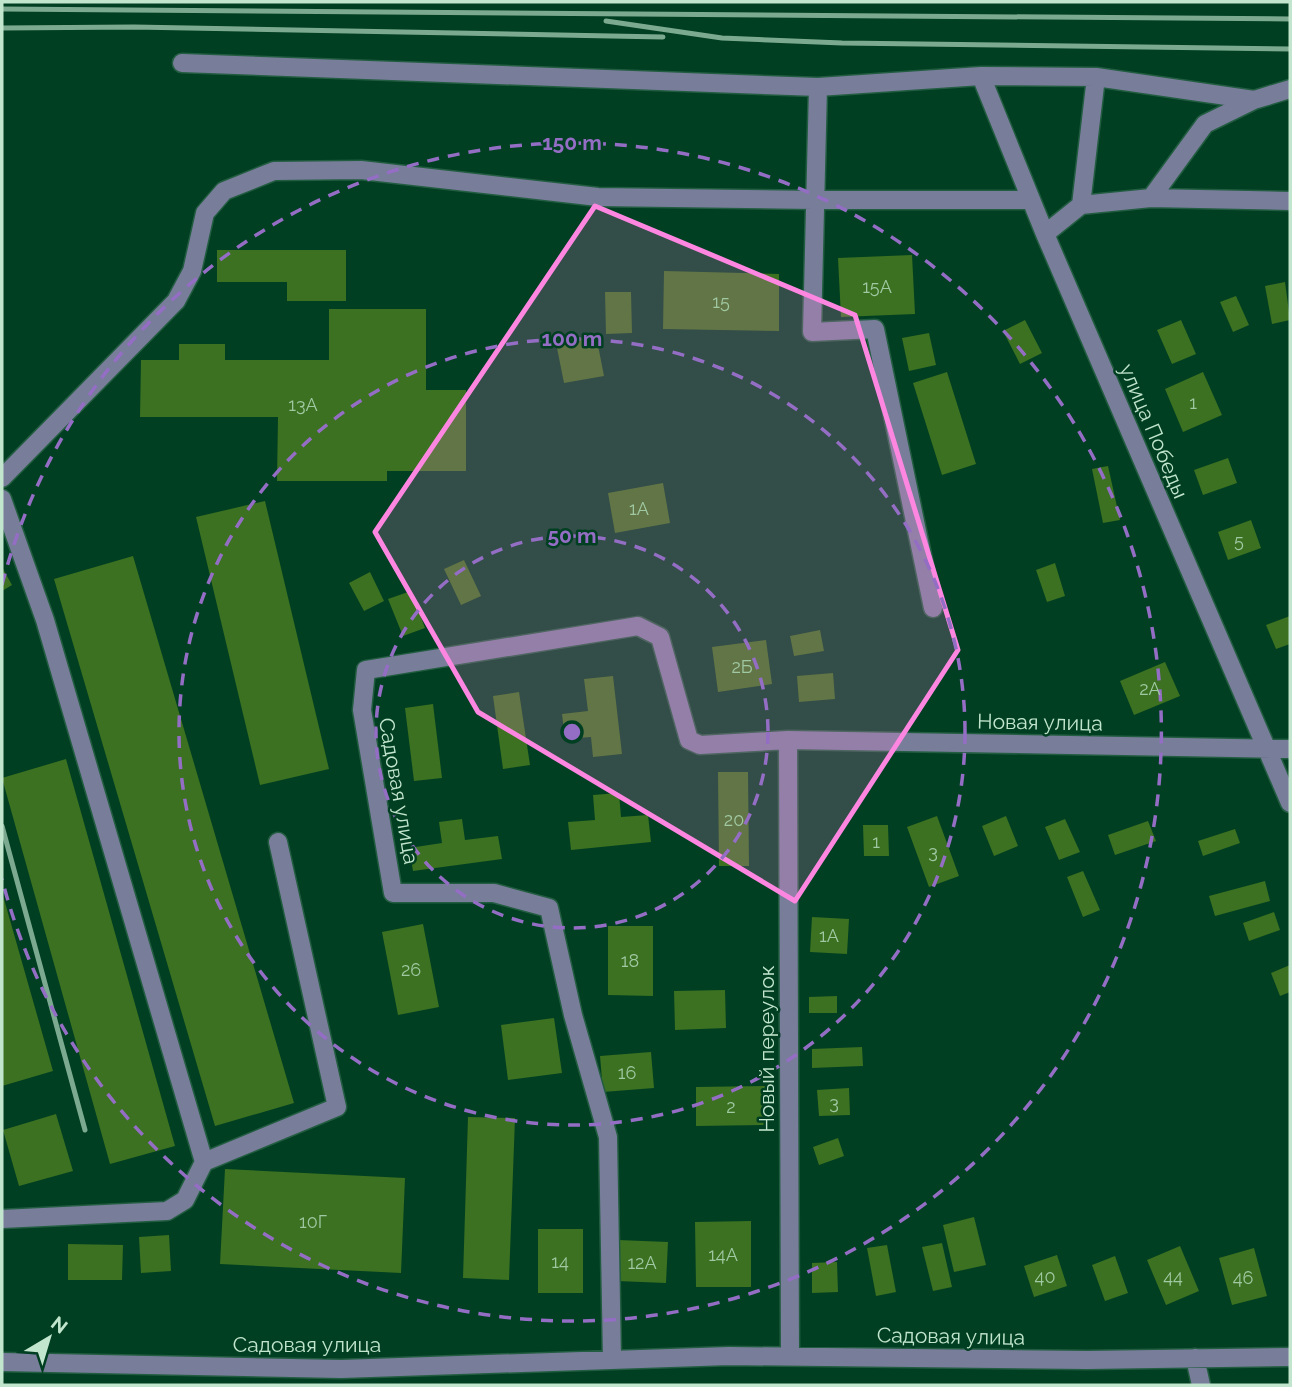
<svg xmlns="http://www.w3.org/2000/svg" width="1292" height="1387" font-family="Raleway,sans-serif">
	<style>
		.building { fill: #3b7120 }
		.lines { fill: none; stroke-linecap: round; stroke-linejoin: round }
		.minor-casing { stroke: #235d41; stroke-width: 21 }
		.minor { stroke: #787d9a; stroke-width: 18 }
		.rail { stroke: #7caa90; stroke-width: 5 }
		.marked { fill: #fd86e1; fill-opacity: 0.2; stroke: #fd86e1; stroke-width: 5; stroke-linejoin: round }
		.ring { fill: none; stroke: #946dc4; stroke-width: 3.5; stroke-dasharray: 12 9 }
		.labels { text-anchor: middle; dominant-baseline: central; stroke-width: 5; stroke-linejoin: round; paint-order: stroke }
		.number-label { font-size: 18px; fill: #a0c8a2 }
		.street-label { font-size: 21px; fill: #c1e5cd; stroke: #003f22 }
		.centre { fill: #946dc4; stroke: #003f22; stroke-width: 3.5 }
		.ring-label { font-size: 21px; text-anchor: middle; font-weight: bold; fill: #946dc4; stroke: #003f22; stroke-width: 5; stroke-linejoin: round; paint-order: stroke }
	</style>
	<rect width="100%" height="100%" fill="#003f22"/>
	<path class="building" d="M217,250H346V301H287V282H217Z
		M912,255L915,314L841,317L838,258Z
		M664,271L779,274V331L663,329Z
		M1285,282L1290,320L1272,324L1265,286Z
		M605,292H631L632,333L606,334Z
		M1236,296L1249,325L1233,332L1220,302Z
		M329,309H426V390H466V471H387V481H277L278,417H140L141,360H179V344H225V360H329Z
		M1025,320L1042,353L1020,364L1003,331Z
		M1181,320L1196,354L1172,364L1157,330Z
		M929,333L936,365L909,371L902,338Z
		M596,335L604,376L564,383L556,343Z
		M947,372L976,464L942,475L913,383Z
		M1203,372L1222,415L1183,432L1165,389Z
		M1228,458L1237,483L1203,495L1194,470Z
		M1108,466L1120,520L1103,523L1092,469Z
		M663,483L670,523L615,533L608,493Z
		M265,501L329,769L260,785L196,517Z
		M1251,520L1261,548L1228,560L1218,532Z
		M133,556L294,1103L215,1126L54,579Z
		M464,560L481,596L461,605L444,569Z
		M1055,563L1065,596L1047,602L1036,570Z
		M2,567L12,585L2,591Z
		M370,572L384,601L364,611L349,583Z
		M411,591L425,628L403,636L388,599Z
		M1290,616V644L1276,649L1266,625Z
		M820,630L824,651L794,656L790,636Z
		M766,640L772,684L718,692L712,647Z
		M1165,662L1180,696L1134,715L1120,681Z
		M833,673L835,699L799,702L797,676Z
		M613,676L622,754L593,757L591,737L565,739L562,714L588,711L584,679Z
		M519,692L530,765L503,769L493,696Z
		M433,704L442,778L414,781L405,708Z
		M66,759L175,1146L110,1164L2,778Z
		M718,772H748L749,866H719Z
		M619,793L621,817L648,815L651,842L571,850L568,822L595,820L593,795Z
		M937,816L959,876L929,887L907,827Z
		M1006,816L1018,846L994,856L982,826Z
		M462,819L465,840L498,836L502,859L413,871L409,848L442,843L439,822Z
		M1065,819L1080,852L1059,860L1045,827Z
		M1148,821L1156,841L1115,855L1108,835Z
		M863,825H888L889,856H864Z
		M1235,829L1240,843L1203,856L1198,841Z
		M1083,871L1100,910L1083,917L1067,877Z
		M1265,881L1270,901L1215,916L1209,896Z
		M2,892L53,1071L2,1086Z
		M1274,912L1280,930L1249,941L1243,923Z
		M812,917L849,919L847,954L810,952Z
		M423,924L439,1007L398,1015L382,932Z
		M608,926H653V996L608,995Z
		M1290,965V992L1280,996L1271,973Z
		M725,990L726,1028L675,1030L674,991Z
		M837,996V1013H809V997Z
		M554,1018L562,1073L508,1080L501,1025Z
		M862,1047L863,1066L812,1068V1049Z
		M651,1052L654,1088L603,1092L600,1056Z
		M766,1086V1125L696,1126V1087Z
		M849,1088L850,1115L819,1116L817,1090Z
		M56,1114L73,1171L19,1186L3,1130Z
		M468,1117L515,1118L509,1280L463,1278Z
		M838,1138L844,1156L819,1165L813,1147Z
		M225,1169L405,1178L401,1273L220,1264Z
		M974,1217L986,1265L954,1272L943,1225Z
		M751,1221V1287H696L695,1222Z
		M538,1229H583V1293H538Z
		M169,1235L171,1271L141,1273L139,1237Z
		M618,1240L668,1242L666,1283L617,1281Z
		M942,1243L952,1287L933,1291L922,1247Z
		M68,1244L123,1245L122,1280H68Z
		M887,1245L896,1292L876,1296L867,1248Z
		M1180,1246L1199,1291L1166,1305L1147,1260Z
		M1254,1248L1267,1296L1232,1305L1219,1258Z
		M1057,1255L1067,1286L1034,1297L1024,1266Z
		M1115,1256L1128,1293L1105,1301L1092,1265Z
		M837,1262L838,1292L812,1293V1263Z"/>
	<g class="lines">
		<defs>
			<path id="minor" d="M182,63L818,87L981,76L1096,77L1254,100
				M981,76L1045,234L1290,803
				M818,87L812,332L875,329L933,608
				M1151,198L1205,124L1254,100L1290,89
				M1081,205L1096,77
				M1045,234L1081,205L1151,198L1290,201
				M2,478L176,301L192,271L205,213L224,191L274,171L361,170L598,197L814,200H1030
				M2,499L45,620L204,1162L185,1200L167,1211L2,1219
				M788,740L790,1357
				M204,1162L337,1107L278,842
				M1195,1358L1201,1385
				M612,1360L608,1137L573,1015L549,908L494,893H393L362,710L366,670L638,626L660,637L689,740L700,745L788,740L1290,749
				M2,1362L341,1369L729,1356L1087,1360L1290,1357"/>
		</defs>
		<use href="#minor" class="minor-casing"/>
		<use href="#minor" class="minor"/>
		<path class="rail" d="M2,9L1290,19
			M606,21L722,38L842,43L1290,49
			M2,28L134,27L663,37
			M2,826L85,1130"/>
	</g>
	<path class="marked" d="M595,206L855,315L958,650L795,901L478,712L375,532Z"/>
	<g class="ring">
		<circle cx="572" cy="732" r="196"/>
		<circle cx="572" cy="732" r="393"/>
		<path d="M2 585A589 589 0 1 1 2 879"/>
	</g>
	<g class="labels">
		<g class="number-label">
			<text x="877" y="286">15А</text>
			<text x="721" y="301">15</text>
			<text x="1193" y="402">1</text>
			<text x="303" y="404">13А</text>
			<text x="639" y="508">1А</text>
			<text x="1239" y="540">5</text>
			<text x="742" y="666">2Б</text>
			<text x="1150" y="688">2А</text>
			<text x="734" y="819">20</text>
			<text x="876" y="841">1</text>
			<text x="933" y="851">3</text>
			<text x="829" y="935">1А</text>
			<text x="630" y="960">18</text>
			<text x="411" y="969">26</text>
			<text x="627" y="1072">16</text>
			<text x="834" y="1102">3</text>
			<text x="731" y="1106">2</text>
			<text x="313" y="1221">10Г</text>
			<text x="723" y="1254">14А</text>
			<text x="560" y="1261">14</text>
			<text x="642" y="1262">12А</text>
			<text x="1045" y="1276">40</text>
			<text x="1173" y="1276">44</text>
			<text x="1243" y="1277">46</text>
		</g>
		<g class="street-label">
			<text transform="translate(1154 431) rotate(67)">улица Победы</text>
			<text transform="translate(1040 722) rotate(1)">Новая улица</text>
			<text transform="translate(399 791) rotate(80)">Садовая улица</text>
			<text transform="translate(766 1049) rotate(-90)">Новый переулок</text>
			<text transform="translate(951 1336) rotate(1)">Садовая улица</text>
			<text x="307" y="1344">Садовая улица</text>
		</g>
	</g>
	<circle cx="572" cy="732" r="10" class="centre"/>
	<g class="ring-label">
		<text x="572" y="150">150 m</text>
		<text x="572" y="346">100 m</text>
		<text x="572" y="543">50 m</text>
	</g>
	<rect width="1292" height="1387" fill="none" stroke="#c1e5cd" stroke-width="7"/>
	<g transform="translate(49 1338) rotate(38)" stroke="#003f22" stroke-width="5" paint-order="stroke">
	<path d="M0-5L12 26L0 18L-12 26Z" fill="#c1e5cd"/>
	<text y="-10" font-size="19" font-weight="bold" text-anchor="middle" fill="#c1e5cd">N</text>
	</g>
</svg>
